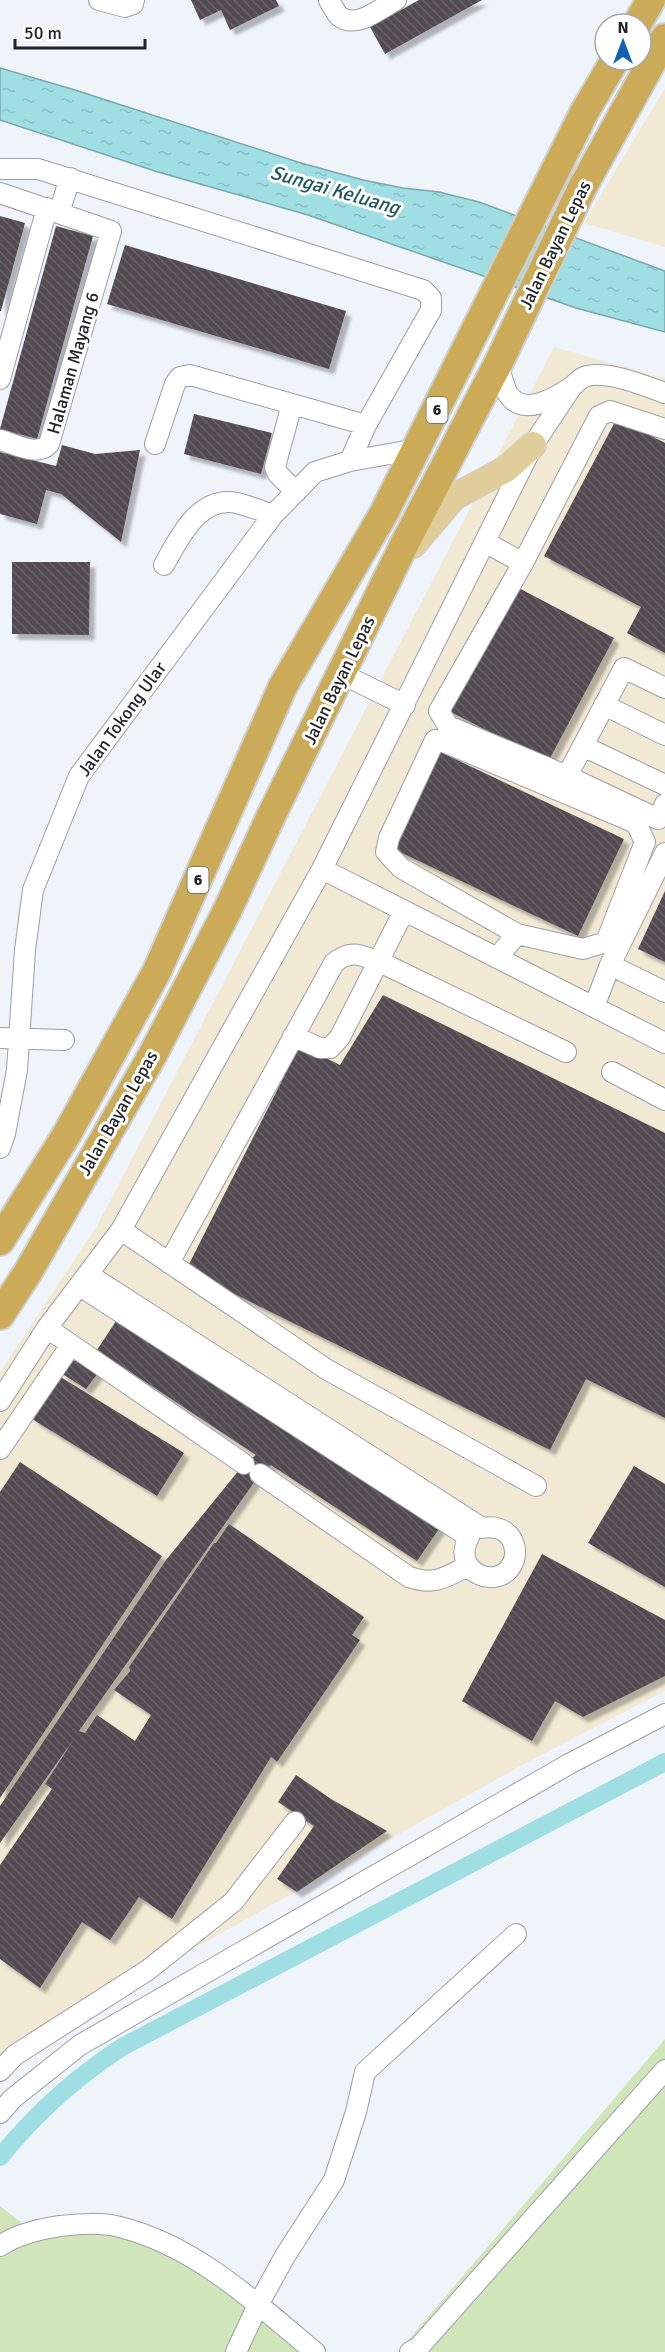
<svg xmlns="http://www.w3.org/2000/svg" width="665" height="2352" font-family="Signika,sans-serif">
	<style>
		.industrial { fill: #f2e9d4 }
		.grass { fill: #d0e6ba }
		.water { fill: url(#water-ripples); stroke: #79a7ab; stroke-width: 1.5 }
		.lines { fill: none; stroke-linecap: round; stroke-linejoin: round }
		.canal { stroke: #9fdfe4; stroke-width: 18 }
		.building { fill: url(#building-back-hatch); filter: url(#shadow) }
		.minor-casing { stroke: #9a9fa5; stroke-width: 22 }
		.major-casing { stroke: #cecfcf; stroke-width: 28 }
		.highway-casing { stroke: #cecfcf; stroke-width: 32 }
		.minor { stroke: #fff; stroke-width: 20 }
		.major { stroke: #e0cd9a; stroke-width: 26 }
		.highway { stroke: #cbab57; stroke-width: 28 }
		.labels { text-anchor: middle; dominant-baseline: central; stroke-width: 6; stroke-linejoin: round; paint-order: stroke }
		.shield { fill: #fff; stroke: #646567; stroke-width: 1.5 }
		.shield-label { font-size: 16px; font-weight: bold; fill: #212326 }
		.street-label { font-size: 18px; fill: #212326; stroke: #fff }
		.water-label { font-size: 20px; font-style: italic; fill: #20575b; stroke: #fff }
	</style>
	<defs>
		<pattern id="water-ripples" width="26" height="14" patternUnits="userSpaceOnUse" patternTransform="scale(1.5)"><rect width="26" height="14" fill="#9fdfe4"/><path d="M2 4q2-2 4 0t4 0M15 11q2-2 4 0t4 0" fill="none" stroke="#89bfc3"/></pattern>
		<pattern id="building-back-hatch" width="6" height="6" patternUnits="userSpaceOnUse" patternTransform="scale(1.5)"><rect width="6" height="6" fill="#524c51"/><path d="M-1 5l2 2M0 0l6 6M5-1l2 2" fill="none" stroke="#676367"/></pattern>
		<filter id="shadow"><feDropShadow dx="5.5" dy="5.5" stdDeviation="1.5" flood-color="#0004"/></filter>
	</defs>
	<rect width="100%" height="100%" fill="#eff4fb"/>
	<path class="industrial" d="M665,88V247L584,223Z
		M554,347L665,378V1691L524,1764L9,2052L0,2062V1372L98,1224Z"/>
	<path class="grass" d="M665,2039V2352H398Z
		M0,2206L32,2231L90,2223L175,2247L302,2352H0Z"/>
	<path class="water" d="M0,68L75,90L301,163L363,180L403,188L439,192L479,202L665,271V332L576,308L308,215L158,172L0,120Z"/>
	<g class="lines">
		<path class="canal" d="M0,2157C37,2112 74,2079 122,2047L665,1762"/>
	</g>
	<path class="building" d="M191,0H276L279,6L230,30L221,10L200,20Z
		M419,0H482L385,54L370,27Z
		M0,216L25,223L1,311H0Z
		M56,226L93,236L37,439L0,429Z
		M125,245L346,311L329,369L107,304Z
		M194,414L272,433L261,474L184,454Z
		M617,418L665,443V653L627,633L641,607L544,556Z
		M62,445L95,454L140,450L121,542L61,494L46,490L37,524L0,514V452L56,466Z
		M12,562H90L89,635L12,634Z
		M511,584L614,638L548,762L445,709Z
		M436,750L624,839L578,936L389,847Z
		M665,891V962L638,949Z
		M383,995L665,1133V1418L586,1379L550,1450L186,1270L300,1045L340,1065Z
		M120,1315L441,1526L417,1561L271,1465L260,1474L79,1731L85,1733L97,1715L135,1741L151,1715L114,1690L130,1671L129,1667L214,1543H216L229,1524L364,1617L352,1635L360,1640L277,1762L271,1757L172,1919L139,1897L110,1940L82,1922L40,1988L0,1959V1865L52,1789L45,1784L74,1739L0,1843V1806L166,1560L244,1464L256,1455L97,1350Z
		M73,1355L98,1373L86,1389L61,1373Z
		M59,1376L184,1453L157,1496L32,1419Z
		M20,1462L162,1556L0,1798V1492Z
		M634,1466L665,1484V1587L588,1543Z
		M542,1554L665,1620V1676L583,1717L555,1701L532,1741L462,1701Z
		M296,1775L331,1799L387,1831L297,1892L277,1879L314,1826L278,1802Z"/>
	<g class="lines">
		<defs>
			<path id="minor" d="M99,0L125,7L133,4L134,0
				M329,0C332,5 335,12 339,16C356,30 381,8 396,0
				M0,169H38L423,290L431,298V310L366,425L350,461
				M0,193L111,231L49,444C37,457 15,444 0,440
				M59,213L70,178
				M498,364C501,373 503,385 508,394C523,417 553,399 570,388C575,385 579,379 584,377C605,369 645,386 665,393
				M0,379L47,208
				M292,404L275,467L278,474L296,492
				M155,444L175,384L180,377L190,375L366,425
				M485,542L523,563L599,416L610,411L665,429
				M523,563L439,711L448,726L567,776L658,819L665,804
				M164,565C179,538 199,495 237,503C249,506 262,511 273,515
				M342,674L405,705
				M604,705L665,735
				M583,746L665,785
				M567,776L624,668L665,688
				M322,869L665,1043
				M497,958L517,934L401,868L386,852L389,838L435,740L446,743L636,823L645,842L606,942L583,949L517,934
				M610,965L665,992
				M594,1007L610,965L665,853
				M293,1036L320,1048H330L340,1037L404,911
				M0,1038L64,1040
				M612,1072L665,1100
				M0,1148L5,1134L17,1070L25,950L33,890L79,776L273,515L315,472L350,461L417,449
				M121,1230L326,1369L536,1486
				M169,1263L334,963C351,949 360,955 380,962L566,1052
				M80,1286L469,1537C449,1573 502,1594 514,1560C516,1553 515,1545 511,1538C504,1528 493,1526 482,1528L89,1275
				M47,1328L244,1464
				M0,1401L47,1328L121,1230L322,869L533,445L571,388
				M0,1449L71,1345
				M260,1474L409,1577C436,1586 445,1577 468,1566
				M0,2071L15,2055L148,1970L233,1902L295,1822
				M0,2113L12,2099L80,2045L569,1764L665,1714
				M0,2246C17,2234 40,2229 60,2226C80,2224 100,2222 120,2227C196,2246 256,2303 315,2352
				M236,2352L258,2305L285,2256L334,2180L356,2112L365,2072L516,1934
				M410,2352L419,2347L665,2070"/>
			<path id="major" d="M413,545L454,497L506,469L533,445"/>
			<path id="highway" d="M637,24L651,0
				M0,1241L67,1134L157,971L283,686L384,513L585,111L615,60
				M0,1315L28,1272L152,1056L228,909L272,814L404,545L498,364L582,188L665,38"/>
		</defs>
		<use href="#minor" class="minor-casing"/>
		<use href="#major" class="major-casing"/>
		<use href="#highway" class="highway-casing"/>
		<use href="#minor" class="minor"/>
		<use href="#major" class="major"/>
		<use href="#highway" class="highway"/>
	</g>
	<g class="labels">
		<g class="shield">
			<rect x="426.5" y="397" width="21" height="26" rx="4.5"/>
			<rect x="187.5" y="867" width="21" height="26" rx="4.5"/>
		</g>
		<g class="shield-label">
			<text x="437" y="410">6</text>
			<text x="198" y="880">6</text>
		</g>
		<g class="street-label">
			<text transform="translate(555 245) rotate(-64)">Jalan Bayan Lepas</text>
			<text transform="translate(73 363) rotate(-74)">Halaman Mayang 6</text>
			<text transform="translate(339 680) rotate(-64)">Jalan Bayan Lepas</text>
			<text transform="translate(122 719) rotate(-54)">Jalan Tokong Ular</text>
			<text transform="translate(118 1113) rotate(-60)">Jalan Bayan Lepas</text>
		</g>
		<g class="water-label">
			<text transform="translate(335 190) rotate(16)">Sungai Keluang</text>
		</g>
	</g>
	<g transform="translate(623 42)"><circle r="28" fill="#ffffff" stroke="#a6a7a8" stroke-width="1.5"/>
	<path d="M0-4.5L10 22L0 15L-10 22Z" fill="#1162b1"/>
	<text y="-9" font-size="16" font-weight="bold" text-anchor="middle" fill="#212326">N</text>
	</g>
	<path d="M15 39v9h130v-9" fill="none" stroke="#212326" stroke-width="3"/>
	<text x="24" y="39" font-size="18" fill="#212326" stroke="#ffffff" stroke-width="4.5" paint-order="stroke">50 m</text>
</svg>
